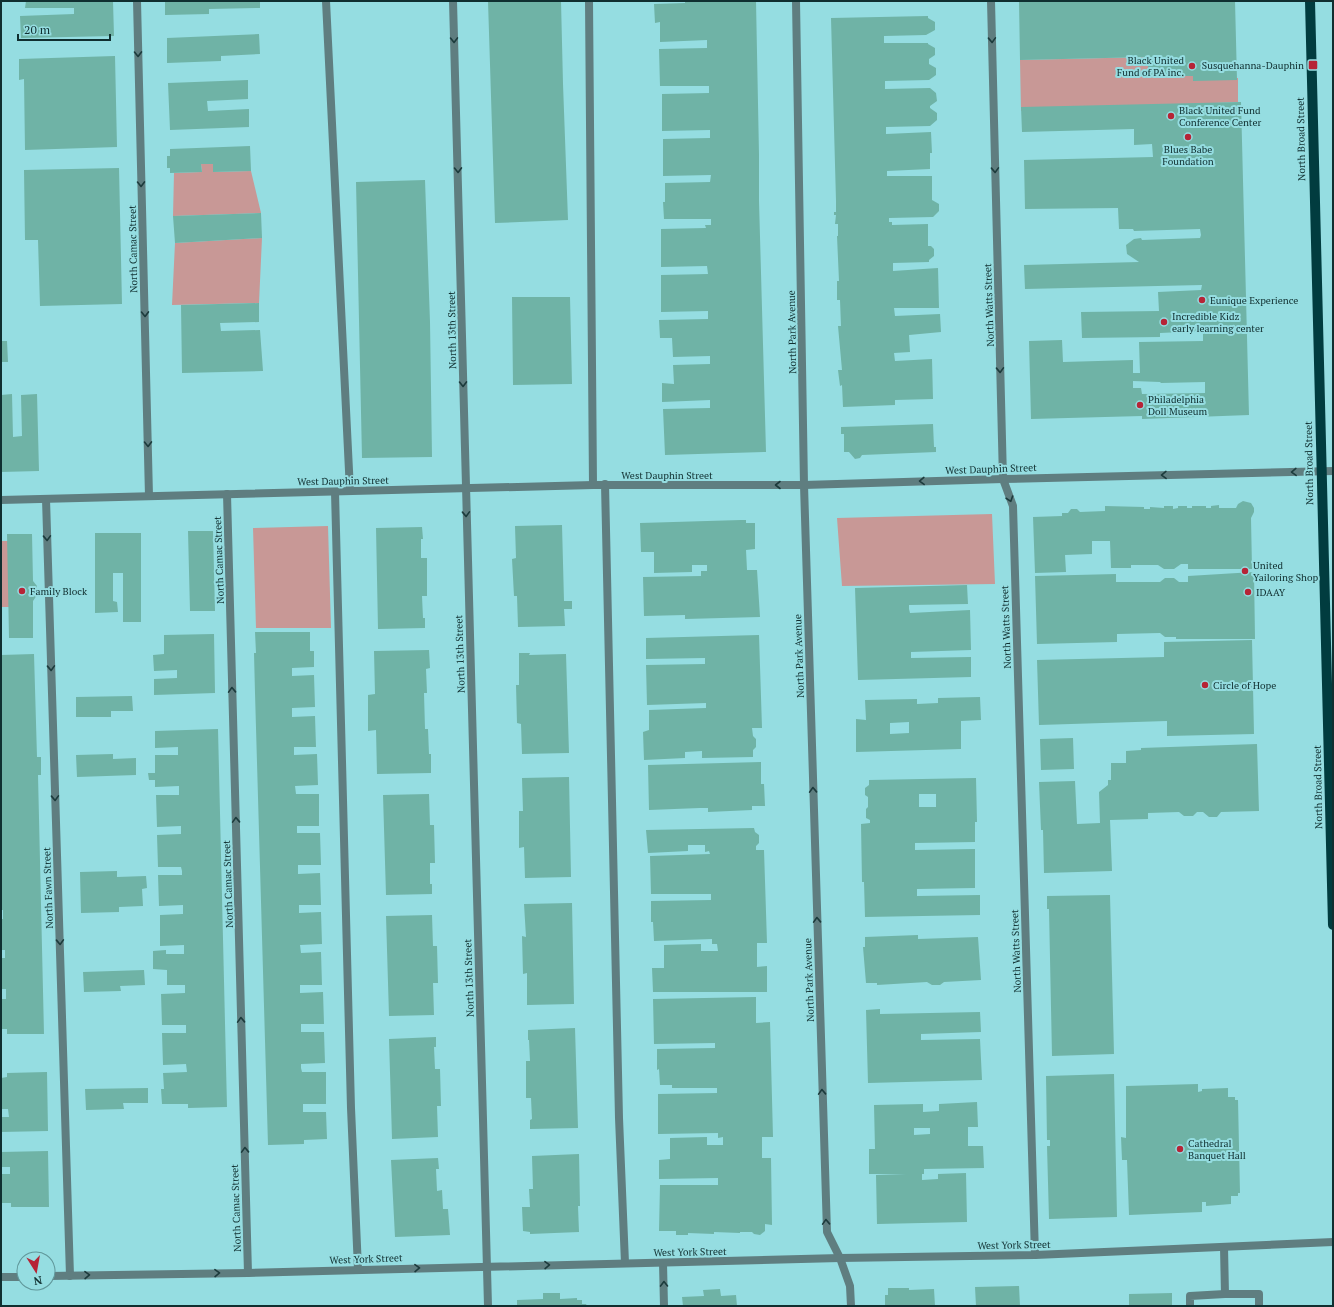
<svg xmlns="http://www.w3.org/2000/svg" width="1334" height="1307" font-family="'PT Serif',serif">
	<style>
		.green { fill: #c89896 }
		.building { fill: #6fb3a6; fill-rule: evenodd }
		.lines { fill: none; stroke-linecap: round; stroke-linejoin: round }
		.service { stroke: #5f7e80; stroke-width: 8 }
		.minor { stroke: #5f7e80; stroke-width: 8 }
		.tertiary { stroke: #5f7e80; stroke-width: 8 }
		.primary { stroke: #013c3f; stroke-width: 10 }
		.oneway { stroke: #1c3b3c }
		.poi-dot { fill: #b62436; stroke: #95dde1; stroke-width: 1.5 }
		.labels { text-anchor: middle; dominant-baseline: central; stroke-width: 4; stroke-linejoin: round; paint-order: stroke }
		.poi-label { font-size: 10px; fill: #102f30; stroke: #95dde1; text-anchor: start }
		.street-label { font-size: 10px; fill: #102f30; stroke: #95dde1 }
	</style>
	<rect width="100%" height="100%" fill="#95dde1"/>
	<path class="green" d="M1151,57L1196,73V80L1238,78V102L1021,111L1020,60Z
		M201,164H213L214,172L251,171L261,213L173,216L174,173L202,172Z
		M262,238L259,303L172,305L175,243Z
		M992,514L995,584L842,586L837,518Z
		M328,526L331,628H256L253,528Z
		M1,541H8L10,607H1Z"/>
	<path class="building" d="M26,1H113L114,36L21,38L20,16L74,14V8H25Z
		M165,1H260V8L209,9V14L165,15Z
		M488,1H561L563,84L568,220L495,223Z
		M685,1H756L759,155V201L766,452L665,455L663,409L710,408V400L662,402V383L674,384L673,365L710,364V356L673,357L672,338H660L659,320L708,319V311L661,312V275L708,274L707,266L661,267V229L706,228L705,225H711V219H664L663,202H665V183L710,182L711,175L663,176V139L710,138V130L662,131V94L709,93V86H660L659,49L707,48V40L660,42V22L655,23L654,4L685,3Z
		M1019,1H1235L1237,80L1193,81V76H1148V57L1020,60Z
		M928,16V18L935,22V30L926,35L884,36V43H928V44L935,48V55L929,59V64L936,68V75L929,80L885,81V89L930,88L936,93L937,101L930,106V108L937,113V120L930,126L886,127V134L931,132L932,153H930V169L887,171V176H873H932V200L939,204V211L933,217L889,218V222H892V225L928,224V246H931L934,249V256L929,260V262L893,263V271L938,268L939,308H894L895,316L940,314L941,332L909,335L910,352L894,353L895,361L932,359L933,399L895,400V405L843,407L842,385L840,386L838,370H842L838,326H841L840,300H837V281H839L837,236H838V224H835L836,215H834V212H836V201L831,18Z
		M259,34L260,54L221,56V61L167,63V38Z
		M115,56L117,147L25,150L24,79L19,80V59Z
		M248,80V99L207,101L208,111L249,109V127L170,130L168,83Z
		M1241,102L1249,415L1142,419V416L1031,419L1029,341L1062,340L1063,362L1133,360V373H1140L1139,342L1203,341V331L1160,333V337L1082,338L1081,312L1159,311L1158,292L1201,290L1202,285L1025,289L1024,265L1139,262L1127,254L1126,245L1134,239L1141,238L1142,240L1200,238L1201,235L1200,229L1134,231L1133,229H1119L1118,208L1025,209L1024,160L1153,157L1152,144L1134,145V129L1022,132L1021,107ZM1133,381L1160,382L1161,383L1205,382V393L1142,394L1141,388H1133Z
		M250,146L251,171L213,172V164H201L202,172L170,173V168H167V156H170V149Z
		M119,168L122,304L40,306L38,240H25L24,170Z
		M425,180L430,322L432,457L362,458L356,182Z
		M261,213L262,238L175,243L173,216Z
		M512,297H570L572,384L513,385Z
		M259,303V322L220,323L221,331L260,330L263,371L182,373L181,305Z
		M1,341H7L8,362H1Z
		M12,394L13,437L22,436L21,395L37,394L39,471L1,472V395Z
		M933,424L934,447H936V452L862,455L860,458L855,459L849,452H844V434H841V427Z
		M1243,501L1251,503L1254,508V512L1251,518L1252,569H1188V564H1181L1174,569H1164L1158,565H1131V568H1111L1110,541H1092V554L1065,555L1066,572L1035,573L1033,517L1062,516V513H1068L1071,509H1077L1080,512L1105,511V506L1144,507V509H1150V507L1164,508V506H1173V509L1178,508V506H1187V508H1192V506H1206V508H1211V506L1219,505V508H1236L1238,504Z
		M741,520H746V523H755V549L746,550L747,570H757L760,617L685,619V615L644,616L643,577L701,576V571H707V565H692V572L654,573V552H641L640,523Z
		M562,525L564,601H572V609H564L565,626L518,627L517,596H514L512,559L516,558L515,526Z
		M422,527L423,539H421V558H427V596H422L423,618H425V628L378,629L376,528Z
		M188,531H213L215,611H190Z
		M95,533H141V622H123V573H113V601L117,602L118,612L95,613Z
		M7,534H32L33,581L37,586V595L33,601V638H9Z
		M1254,572L1255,639H1176V637H1165L1160,633L1117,634V642L1037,644L1035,576L1116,574V582H1160L1165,578H1174L1179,582H1188V576Z
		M967,585L968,604L909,605V609L910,613L970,610L971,650L911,652V658L971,657V677L858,680L855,588Z
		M255,632H310V651H314V667L292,668V676L314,675L315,707L292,708V717L315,716L316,747H294V755L317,754L318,785L295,786L296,794H319V826H297V833H320L321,865H298V874L320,873L321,905H299V913L321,912L322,944L300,945L301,953L321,952L322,985H300V993L323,992L324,1024H301V1032H324L325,1063L301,1064V1068L302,1072H326V1104H303V1112H326L327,1139L304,1140V1144L268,1145L255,693L254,653H256Z
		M214,634L215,693L154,695V679L177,678V670L154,671L153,655L164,654V635Z
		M759,635L762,728H752L753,736L756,739V747L753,750V757L702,758V751L685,752V758L644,760L643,732L649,730V710L706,708V703L647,705L646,665L705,664V658L646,659V638Z
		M1252,640L1254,734L1167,736V721L1039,725L1037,660L1164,657V642Z
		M429,650L430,668L426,669L427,693H424L425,729H428L429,754H431V773L377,774L376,730L368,731V695L375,694L374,651Z
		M519,653H530L529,655L566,654L569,753L522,754L521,724L517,723L516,685H519Z
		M34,654L37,757H41V775H38L44,1034H7V1029H1V999H6V989H1V958H5V950H1V919H3V910H1V879H2V870H1V655Z
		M132,696L133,711H111V717H76V697Z
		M980,697L981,720L961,721V749L856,752V719L866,720L865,700L917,699V704L938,703V698ZM909,722V733L890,734V723Z
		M218,729L227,1107L188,1108V1104H162L161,1089H164L163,1073L187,1072L186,1064L163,1065L162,1033H186V1025H162L161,994L185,993V985H167V970L153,969V951L166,950V954H184V945L160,946V915L183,914V905L159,906L158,875H182V871L181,867H158L157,835L181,834V826L157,827L156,795H179V786L155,787V780H149L148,773H155V755H178V747L155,748V731Z
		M1073,738L1074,769L1041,770L1040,739Z
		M1257,744L1259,811L1221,812L1217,817H1209L1203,812H1197L1193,816H1184L1179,812L1148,813V819L1110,820L1112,871L1044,873L1043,830H1041L1039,782L1075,781L1077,824L1100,823L1099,792L1108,785V780H1111V763H1126V751L1141,750V748Z
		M113,754V759L136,758V775L77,777L76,755Z
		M761,762V784H764L765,806H752V810L708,812V808H700L649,810L648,765Z
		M569,777L571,877L525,878L524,847L519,848V811H523L522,778Z
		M976,778L977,822H975V842L915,843V850L975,849V888L917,889V896L980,895V915L865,917L864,882H862L861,824L870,823V820L866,818V809L868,807V797L865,795V788L869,785V780ZM919,794H936V807H919Z
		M429,794L430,825H434L435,863H430V884H432V894L386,895L383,795Z
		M754,828L755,832L759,835V843L756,846V850H764L767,943H757V967L767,966V992H653L652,968H664V945L701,944V951H718L717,944H712V939L654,941L653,922H651V901L711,900V894H651L650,856L710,854L709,851L705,852V845H688V851L648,853L646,830Z
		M117,871V877L146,876L147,888L142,889L143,906L119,907V912L81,913L80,872Z
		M1110,895L1114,1054L1052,1056L1049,909H1047V896Z
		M572,903L574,1004L527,1005V973L523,974L522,936L526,937L524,904Z
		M432,915L433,946H437L438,983H433L434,1015L389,1016L386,916Z
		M918,935V939L978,937L981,980L944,982L940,985H932L927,982L877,985V983H866L863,947H865V937Z
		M144,970L145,985L120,986L121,991L84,992L83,972Z
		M756,997V1023L770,1022L773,1137H762V1158H771L772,1225L765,1224V1231L760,1235L754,1234L752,1232H740V1233L714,1232V1234L688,1233V1235H676V1231H659L660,1185H718V1178L659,1179V1160L670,1159V1138L707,1137V1145H723V1137L718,1138V1133L658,1134V1094L717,1093V1088H672V1085H660L659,1069L657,1070V1049L715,1048V1043L654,1044L653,999Z
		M880,1009V1014L980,1012L981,1032L921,1034V1040L980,1039L982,1080L868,1083L866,1010Z
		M575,1028L578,1128L530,1129V1120L532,1119L531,1098H526V1061H530L529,1040H528V1030Z
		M436,1037V1047H434L435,1069H440L441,1106H437L438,1137L392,1139L389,1039Z
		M47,1072L48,1131L1,1132V1117H9L8,1109H1V1078L7,1077V1073Z
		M1114,1074L1117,1217L1049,1219L1047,1146H1050V1140H1047L1046,1076Z
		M1198,1084V1092L1202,1091V1089L1228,1088V1097H1235V1100H1238L1240,1193H1238V1196H1231V1204L1206,1206V1202H1202V1212L1129,1215L1127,1160H1122L1121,1137L1126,1138V1086Z
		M148,1088V1103H123L124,1109L86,1110L85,1089Z
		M977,1102L978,1127H968V1146H983L984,1168L924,1169V1174H922V1180L938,1179V1174L966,1173L967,1222L877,1224L876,1175L906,1174H869V1149H875L874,1105L923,1104V1112L939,1111V1104ZM914,1128H930V1134L914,1135Z
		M48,1151L49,1207H11V1203H1V1174H10V1167H1V1152Z
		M579,1154L580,1206H578L579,1232L530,1234V1232L523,1231L522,1207H530L529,1189H533L532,1156Z
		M438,1158L439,1169H436L437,1191L442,1190L443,1209H448L450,1235L395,1237L391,1160Z
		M1019,1286L1020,1306H976L975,1287Z
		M888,1288H909V1290L934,1289L935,1306H885V1295H888Z
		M720,1289L721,1296L736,1295L737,1306H683L682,1297L704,1296L703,1290Z
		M543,1293H560V1299L577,1298V1300H582V1304H586L587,1306H517V1300L543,1299Z
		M1172,1293V1306H1129V1294Z"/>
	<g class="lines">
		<path class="service" d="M326,1L350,491
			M589,1L593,485
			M605,484L619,1118L625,1263
			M335,492L351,1108L358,1269
			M1225,1294H1259V1306
			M1190,1306V1296L1225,1294L1224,1247"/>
		<path class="minor" d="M137,1L149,496
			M453,1L488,1306
			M796,1L804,485L827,1232L840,1258L850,1286L851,1306
			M991,1L1003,479L1013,506L1035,1255
			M227,494L248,1273
			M46,499L70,1276
			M663,1263L664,1306"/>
		<path class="tertiary" d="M1,500L593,485H804L1003,479L1333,471
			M48,1276L248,1273L840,1258L1035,1255L1333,1242
			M1,1277H24"/>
		<path class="primary" d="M1310,1L1333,925"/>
	</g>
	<defs><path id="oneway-chevron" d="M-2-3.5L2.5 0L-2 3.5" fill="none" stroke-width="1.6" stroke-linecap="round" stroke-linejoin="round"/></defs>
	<g class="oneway">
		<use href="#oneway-chevron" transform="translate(454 40) rotate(89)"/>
		<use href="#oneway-chevron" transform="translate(992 40) rotate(88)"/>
		<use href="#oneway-chevron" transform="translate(138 54) rotate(89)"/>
		<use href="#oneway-chevron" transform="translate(458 170) rotate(89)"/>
		<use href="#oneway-chevron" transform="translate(995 170) rotate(88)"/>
		<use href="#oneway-chevron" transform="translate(141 184) rotate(89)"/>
		<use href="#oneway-chevron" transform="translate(145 314) rotate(89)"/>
		<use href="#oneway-chevron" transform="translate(1000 370) rotate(88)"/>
		<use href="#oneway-chevron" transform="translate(463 384) rotate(89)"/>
		<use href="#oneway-chevron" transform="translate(148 444) rotate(89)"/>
		<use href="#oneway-chevron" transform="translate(1294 472) rotate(178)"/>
		<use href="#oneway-chevron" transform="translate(1164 475) rotate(179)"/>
		<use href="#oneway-chevron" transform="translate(922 481) rotate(178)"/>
		<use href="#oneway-chevron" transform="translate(778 485) rotate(-180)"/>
		<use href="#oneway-chevron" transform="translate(1010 499) rotate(71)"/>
		<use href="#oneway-chevron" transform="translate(466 514) rotate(88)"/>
		<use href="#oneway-chevron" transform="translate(47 538) rotate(88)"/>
		<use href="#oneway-chevron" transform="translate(51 668) rotate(88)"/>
		<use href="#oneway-chevron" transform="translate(232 690) rotate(-92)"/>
		<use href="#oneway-chevron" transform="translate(813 790) rotate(-92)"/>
		<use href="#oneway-chevron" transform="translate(55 798) rotate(88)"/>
		<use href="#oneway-chevron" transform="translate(236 820) rotate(-92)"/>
		<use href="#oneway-chevron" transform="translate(817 920) rotate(-92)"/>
		<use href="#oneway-chevron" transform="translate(60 942) rotate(88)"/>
		<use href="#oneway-chevron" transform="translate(241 1020) rotate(-92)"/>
		<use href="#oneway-chevron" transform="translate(822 1092) rotate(-92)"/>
		<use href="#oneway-chevron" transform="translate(245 1150) rotate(-92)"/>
		<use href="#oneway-chevron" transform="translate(826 1222) rotate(-92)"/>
		<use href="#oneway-chevron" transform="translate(547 1265) rotate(-1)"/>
		<use href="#oneway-chevron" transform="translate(417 1268) rotate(-1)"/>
		<use href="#oneway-chevron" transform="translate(217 1273) rotate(-1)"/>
		<use href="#oneway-chevron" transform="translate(87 1275) rotate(-1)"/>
		<use href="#oneway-chevron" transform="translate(664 1284) rotate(-91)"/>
	</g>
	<g class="poi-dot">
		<rect x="1308" y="60" width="10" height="10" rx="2"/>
		<circle cx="1192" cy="66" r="4"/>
		<circle cx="1171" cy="116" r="4"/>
		<circle cx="1188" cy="137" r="4"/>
		<circle cx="1202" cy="300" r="4"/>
		<circle cx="1164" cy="322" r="4"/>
		<circle cx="1140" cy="405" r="4"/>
		<circle cx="1245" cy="571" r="4"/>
		<circle cx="22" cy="591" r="4"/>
		<circle cx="1248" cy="592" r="4"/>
		<circle cx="1205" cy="685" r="4"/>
		<circle cx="1180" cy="1149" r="4"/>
	</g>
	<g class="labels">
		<g class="poi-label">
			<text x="1184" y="60" text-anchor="end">Black United<tspan x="1184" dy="12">Fund of PA inc.</tspan></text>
			<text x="1304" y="65" text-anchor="end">Susquehanna-Dauphin</text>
			<text x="1179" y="110">Black United Fund<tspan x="1179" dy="12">Conference Center</tspan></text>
			<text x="1188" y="149" text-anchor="middle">Blues Babe<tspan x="1188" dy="12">Foundation</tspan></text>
			<text x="1210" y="300">Eunique Experience</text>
			<text x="1172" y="316">Incredible Kidz<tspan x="1172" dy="12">early learning center</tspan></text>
			<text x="1148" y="399">Philadelphia<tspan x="1148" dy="12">Doll Museum</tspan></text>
			<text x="1253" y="565">United<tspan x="1253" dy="12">Yailoring Shop</tspan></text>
			<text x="30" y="591">Family Block</text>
			<text x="1256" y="592">IDAAY</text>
			<text x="1213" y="685">Circle of Hope</text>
			<text x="1188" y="1143">Cathedral<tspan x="1188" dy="12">Banquet Hall</tspan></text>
		</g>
		<g class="street-label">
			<text transform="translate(1301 139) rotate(-91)">North Broad Street</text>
			<text transform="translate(133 249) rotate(-91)">North Camac Street</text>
			<text transform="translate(989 305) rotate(-92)">North Watts Street</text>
			<text transform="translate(452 330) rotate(-91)">North 13th Street</text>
			<text transform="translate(792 332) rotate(-91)">North Park Avenue</text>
			<text transform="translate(1309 463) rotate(-91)">North Broad Street</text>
			<text transform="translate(991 469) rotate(-2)">West Dauphin Street</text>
			<text x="667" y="475">West Dauphin Street</text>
			<text transform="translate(343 481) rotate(-1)">West Dauphin Street</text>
			<text transform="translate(219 560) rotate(-92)">North Camac Street</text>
			<text transform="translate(1006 627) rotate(-92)">North Watts Street</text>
			<text transform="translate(460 654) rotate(-92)">North 13th Street</text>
			<text transform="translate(799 656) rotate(-92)">North Park Avenue</text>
			<text transform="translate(1318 787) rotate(-91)">North Broad Street</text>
			<text transform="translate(228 884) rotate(-92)">North Camac Street</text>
			<text transform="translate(48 888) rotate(-92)">North Fawn Street</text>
			<text transform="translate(1016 951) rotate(-92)">North Watts Street</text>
			<text transform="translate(469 978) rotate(-92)">North 13th Street</text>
			<text transform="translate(809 980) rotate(-92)">North Park Avenue</text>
			<text transform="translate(236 1208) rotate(-92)">North Camac Street</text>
			<text transform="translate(1014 1245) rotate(-1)">West York Street</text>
			<text transform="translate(690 1252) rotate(-1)">West York Street</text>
			<text transform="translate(366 1259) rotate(-2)">West York Street</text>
		</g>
	</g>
	<rect width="1334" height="1307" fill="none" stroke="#102f30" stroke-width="4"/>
	<g transform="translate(36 1271) rotate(169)"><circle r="19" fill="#95dde1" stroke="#60979a"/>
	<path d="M0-3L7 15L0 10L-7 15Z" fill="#b62436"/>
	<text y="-6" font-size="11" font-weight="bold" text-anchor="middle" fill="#102f30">N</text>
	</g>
	<path d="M18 34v6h92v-6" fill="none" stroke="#102f30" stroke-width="2"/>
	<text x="24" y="34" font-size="12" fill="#102f30" stroke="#95dde1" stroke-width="3" paint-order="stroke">20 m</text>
</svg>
